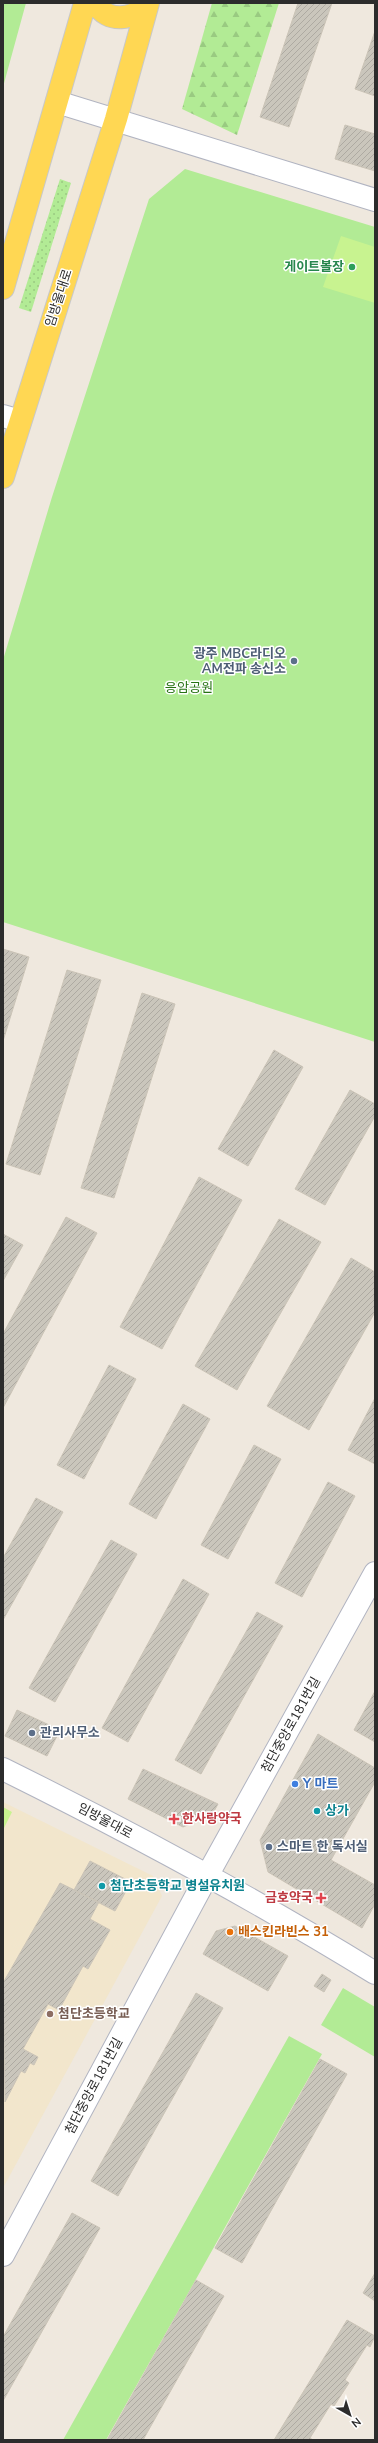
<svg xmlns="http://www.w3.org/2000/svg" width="378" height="2443" font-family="'Nunito Sans','Noto Sans KR',sans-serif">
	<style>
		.education { fill: #f2e6cc }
		.grass { fill: url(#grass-dots) }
		.forest { fill: url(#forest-firs) }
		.park { fill: #b2eb95 }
		.pitch { fill: #c8f390 }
		.building { fill: url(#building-hatch); stroke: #cbc4b7 }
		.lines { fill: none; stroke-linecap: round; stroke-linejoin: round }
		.minor-casing { stroke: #b1b4c1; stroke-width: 24 }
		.major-casing { stroke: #c8c8c8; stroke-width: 24 }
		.minor { stroke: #fff; stroke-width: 22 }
		.major { stroke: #ffd753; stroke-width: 22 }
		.leisure-dot { fill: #2e9e5b; stroke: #fff; stroke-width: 1.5 }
		.service-dot { fill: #5c6f8a; stroke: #fff; stroke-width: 1.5 }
		.shop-dot { fill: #3f7fe0; stroke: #fff; stroke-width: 1.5 }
		.culture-dot { fill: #0f9aa8; stroke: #fff; stroke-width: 1.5 }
		.health-dot { fill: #e0444e; stroke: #fff; stroke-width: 1.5 }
		.food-dot { fill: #e8710a; stroke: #fff; stroke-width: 1.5 }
		.education-dot { fill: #8d6e63; stroke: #fff; stroke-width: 1.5 }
		.labels { text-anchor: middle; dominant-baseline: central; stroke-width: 3; stroke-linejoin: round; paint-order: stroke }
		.leisure-label { font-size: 13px; font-weight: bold; fill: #27864d; stroke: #fff; text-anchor: end }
		.street-label { font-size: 13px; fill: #2c2c2c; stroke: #fff }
		.service-label { font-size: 13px; font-weight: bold; fill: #4e5e75; stroke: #fff; text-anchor: start }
		.park-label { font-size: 13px; fill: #277313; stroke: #fff }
		.shop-label { font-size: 13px; font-weight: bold; fill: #366cbe; stroke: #fff; text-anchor: start }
		.culture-label { font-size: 13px; font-weight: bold; fill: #0d838f; stroke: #fff; text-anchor: start }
		.health-label { font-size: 13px; font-weight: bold; fill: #be3a42; stroke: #fff; text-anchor: start }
		.food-label { font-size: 13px; font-weight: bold; fill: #c56008; stroke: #fff; text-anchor: start }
		.education-label { font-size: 13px; font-weight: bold; fill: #785e54; stroke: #fff; text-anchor: start }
	</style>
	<defs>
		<pattern id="grass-dots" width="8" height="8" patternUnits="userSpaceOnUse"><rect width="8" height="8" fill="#b2eb95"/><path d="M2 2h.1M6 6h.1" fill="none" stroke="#99ca81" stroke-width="1.8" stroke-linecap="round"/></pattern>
		<pattern id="forest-firs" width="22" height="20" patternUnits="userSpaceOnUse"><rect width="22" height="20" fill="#b2eb95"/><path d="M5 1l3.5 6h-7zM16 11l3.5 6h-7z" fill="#99ca81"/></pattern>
		<pattern id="building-hatch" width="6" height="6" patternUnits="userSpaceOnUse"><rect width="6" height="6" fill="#cac6bc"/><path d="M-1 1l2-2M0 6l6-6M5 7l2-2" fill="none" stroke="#aeaaa2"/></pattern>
	</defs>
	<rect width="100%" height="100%" fill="#efe8de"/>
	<path class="education" d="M3,1802L153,1876L162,1896L3,2188Z"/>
	<path class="grass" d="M60,179L71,183L31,312L19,308Z"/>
	<path class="forest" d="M212,3H279L237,135L182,109Z"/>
	<path class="park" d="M3,3H26L3,87Z
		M185,169L375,227V1042L3,922V660L52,497L149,199Z
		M343,1988L375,2007V2057L321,2025Z
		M289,2036L322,2054L106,2440H63Z"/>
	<path class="pitch" d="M341,236L375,247V303L323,287Z
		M3,1807L12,1812L3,1830Z"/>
	<path class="building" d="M298,3H332L289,127L260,117Z
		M375,31V96L355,89Z
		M345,125L375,134V171L335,159Z
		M3,949L29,957L3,1041Z
		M67,970L101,980L40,1175L6,1164Z
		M142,993L175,1004L114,1198L81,1188Z
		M274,1050L303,1067L248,1166L218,1149Z
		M350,1090L375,1104V1116L325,1205L295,1189Z
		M199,1177L242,1200L162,1349L120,1327Z
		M66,1217L97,1233L3,1408V1334Z
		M279,1219L321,1242L237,1390L195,1366Z
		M3,1234L23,1245L3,1281Z
		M351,1258L375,1272V1312L309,1430L267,1406Z
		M109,1365L136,1379L84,1479L57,1465Z
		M375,1398V1464L348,1450Z
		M183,1404L210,1419L156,1519L129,1504Z
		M254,1445L281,1459L228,1559L201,1545Z
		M328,1482L355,1496L302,1597L275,1583Z
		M36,1498L63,1512L3,1620V1558Z
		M111,1540L137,1554L55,1702L29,1688Z
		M183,1579L209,1594L128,1742L102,1728Z
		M257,1612L283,1626L201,1774L175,1760Z
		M375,1691V1742L354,1730Z
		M17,1710L60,1730L47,1756L5,1736Z
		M318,1734L375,1768V1782L331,1860L375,1885V1904L362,1928L268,1872L260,1840Z
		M143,1769L218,1804L212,1815L183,1827L128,1799Z
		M90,1861L131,1882L115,1911L74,1890Z
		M60,1883L99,1902L90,1919L110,1930L88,1969L83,1966L59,2010L48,2004L23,2049L38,2057L34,2065L30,2063L25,2073L21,2071L5,2102L3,1983Z
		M235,1926L288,1956L268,1991L203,1954L216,1931Z
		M322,1974L331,1980L324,1992L314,1986Z
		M196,1993L223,2008L118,2196L91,2181Z
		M320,2059L347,2074L242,2263L215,2248Z
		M72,2213L100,2228L3,2401V2337Z
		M375,2273V2301L363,2293Z
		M196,2280L224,2296L143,2440H107Z
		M347,2320L375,2336L370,2347L367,2345L345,2380L349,2383L334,2406L331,2404L310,2438L313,2440H274Z"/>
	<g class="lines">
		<defs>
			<path id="minor" d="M57,102L375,200
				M3,416L20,421
				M3,1769C130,1832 255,1899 375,1973
				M3,2255L207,1876L375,1573"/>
			<path id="major" d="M96,3C107,24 135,20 147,3
				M3,288L85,3
				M3,477L116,119L148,3"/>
		</defs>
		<use href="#minor" class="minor-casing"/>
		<use href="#major" class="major-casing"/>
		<use href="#minor" class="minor"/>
		<use href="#major" class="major"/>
	</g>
	<circle class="leisure-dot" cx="352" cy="267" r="4"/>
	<g class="service-dot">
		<circle cx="294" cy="661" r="4"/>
		<circle cx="32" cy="1733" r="4"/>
		<circle cx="269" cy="1847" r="4"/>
	</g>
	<circle class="shop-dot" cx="295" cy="1784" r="4"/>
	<g class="culture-dot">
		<circle cx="317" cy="1811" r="4"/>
		<circle cx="102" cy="1886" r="4"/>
	</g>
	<g class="health-dot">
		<path d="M172 1813h4v4h4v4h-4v4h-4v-4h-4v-4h4z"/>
		<path d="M319 1892h4v4h4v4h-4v4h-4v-4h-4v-4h4z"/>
	</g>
	<circle class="food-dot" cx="230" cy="1932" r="4"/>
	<circle class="education-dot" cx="50" cy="2014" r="4"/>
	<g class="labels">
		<g class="leisure-label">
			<text x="344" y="267">게이트볼장</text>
		</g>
		<g class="street-label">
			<text transform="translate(59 298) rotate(-72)">임방울대로</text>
			<text transform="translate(291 1725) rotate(-61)">첨단중앙로181번길</text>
			<text transform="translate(105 1821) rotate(28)">임방울대로</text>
			<text transform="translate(94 2086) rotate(-62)">첨단중앙로181번길</text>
		</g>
		<g class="service-label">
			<text x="286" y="654" text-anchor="end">광주 MBC라디오<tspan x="286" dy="15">AM전파 송신소</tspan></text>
			<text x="40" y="1733">관리사무소</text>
			<text x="277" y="1847">스마트 한 독서실</text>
		</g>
		<g class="park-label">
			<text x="189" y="688">응암공원</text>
		</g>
		<g class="shop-label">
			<text x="303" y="1784">Y 마트</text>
		</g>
		<g class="culture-label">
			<text x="325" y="1811">상가</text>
			<text x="110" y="1886">첨단초등학교 병설유치원</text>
		</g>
		<g class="health-label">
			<text x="182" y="1819">한사랑약국</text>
			<text x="313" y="1898" text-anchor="end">금호약국</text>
		</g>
		<g class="food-label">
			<text x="238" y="1932">배스킨라빈스 31</text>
		</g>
		<g class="education-label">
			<text x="58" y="2014">첨단초등학교</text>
		</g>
	</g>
	<rect width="378" height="2443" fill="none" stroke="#2c2c2c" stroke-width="8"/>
	<g transform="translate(350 2415) rotate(141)" stroke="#ffffff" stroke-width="3" paint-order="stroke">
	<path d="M0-3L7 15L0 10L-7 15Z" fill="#2c2c2c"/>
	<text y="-6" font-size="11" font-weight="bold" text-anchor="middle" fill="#2c2c2c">N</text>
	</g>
</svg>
